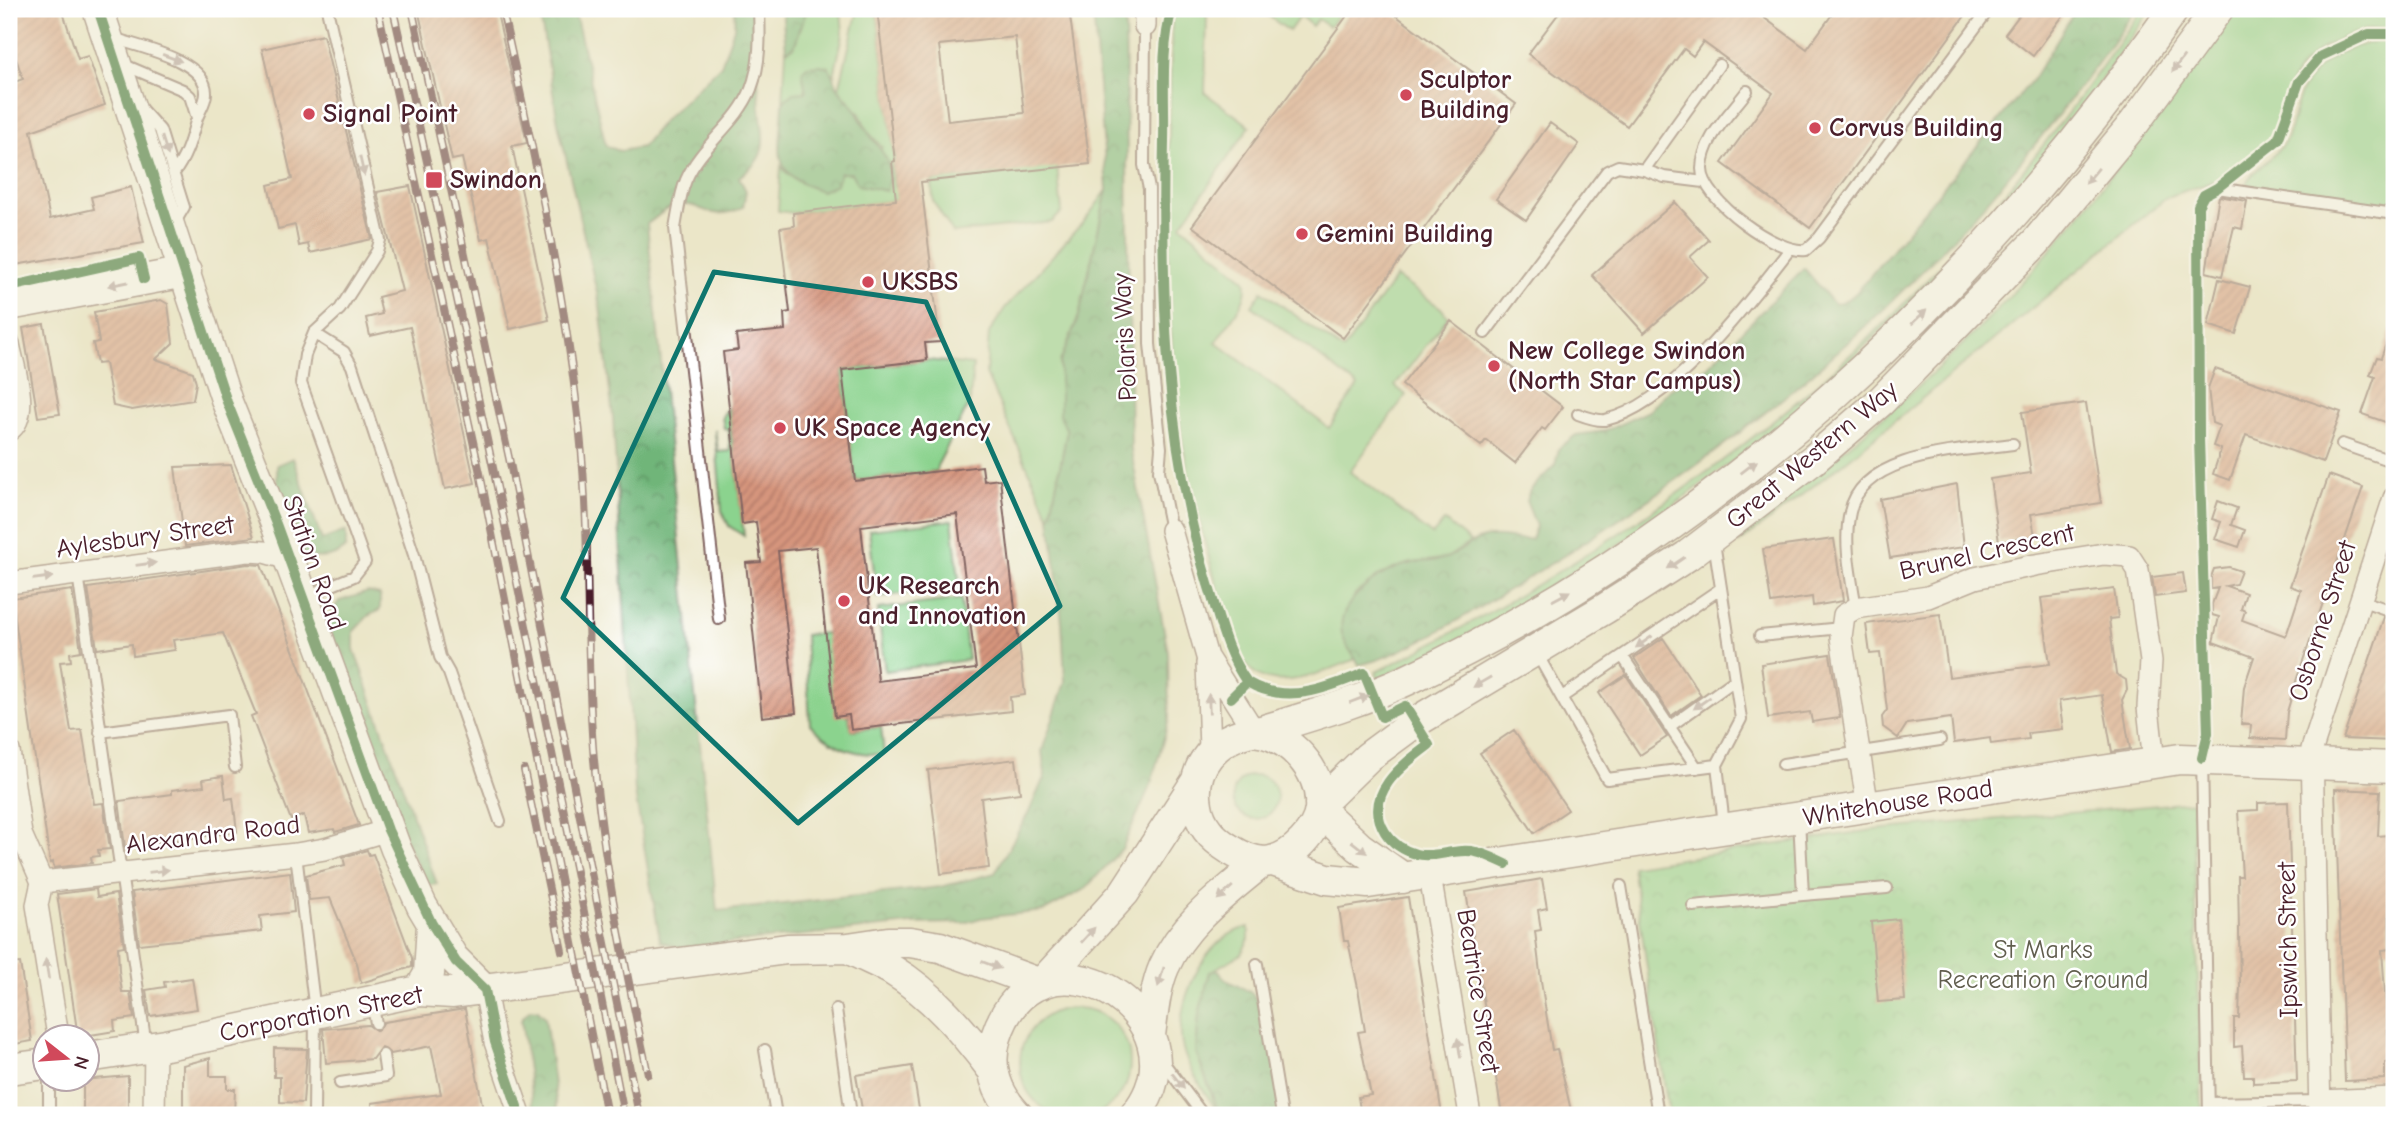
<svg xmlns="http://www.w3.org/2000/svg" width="2403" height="1124" font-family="'Comic Neue',sans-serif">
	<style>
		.grass { fill: #8bd38e; stroke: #6a795c; stroke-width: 2 }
		.forest { fill: url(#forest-crowns); stroke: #5d6a52; stroke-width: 2 }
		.park { fill: url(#park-crowns); stroke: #6a795c; stroke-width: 2 }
		.building { fill: url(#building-hatch); fill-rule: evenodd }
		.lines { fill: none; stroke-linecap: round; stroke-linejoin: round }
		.lane-casing { stroke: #826562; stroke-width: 14 }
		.street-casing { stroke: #826562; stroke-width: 24 }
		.secondary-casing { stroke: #826562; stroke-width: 33 }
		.lane { stroke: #fff; stroke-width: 10 }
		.street { stroke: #fff; stroke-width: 21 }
		.secondary { stroke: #fff; stroke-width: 30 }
		.rail-casing { stroke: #4a1f2b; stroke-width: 8 }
		.rail { stroke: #fff; stroke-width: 5; stroke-dasharray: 16; stroke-linecap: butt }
		.cycleway-casing { stroke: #fff; stroke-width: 15 }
		.cycleway { stroke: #1b5e20; stroke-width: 10 }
		.oneway { fill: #ae9aa0 }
		.marked { fill: none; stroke: #0f766e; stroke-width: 5; stroke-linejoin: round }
		.poi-dot { fill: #d1495b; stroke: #fff; stroke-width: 2.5 }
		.labels { text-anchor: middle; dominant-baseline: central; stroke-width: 5; stroke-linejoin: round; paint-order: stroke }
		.poi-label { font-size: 26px; font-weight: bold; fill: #4a1f2b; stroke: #fff; text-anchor: start }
		.street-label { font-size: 26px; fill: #4a1f2b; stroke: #fff }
		.park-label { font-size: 26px; fill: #615e4e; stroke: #fff }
	</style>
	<defs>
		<pattern id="forest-crowns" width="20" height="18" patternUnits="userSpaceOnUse" patternTransform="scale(1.75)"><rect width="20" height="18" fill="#70b579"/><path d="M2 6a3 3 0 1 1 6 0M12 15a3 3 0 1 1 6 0" fill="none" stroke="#5e9363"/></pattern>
		<pattern id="park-crowns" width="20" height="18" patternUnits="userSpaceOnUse" patternTransform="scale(1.75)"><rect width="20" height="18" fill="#8bd38e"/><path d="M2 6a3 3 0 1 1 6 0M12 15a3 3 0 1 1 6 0" fill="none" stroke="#79b57b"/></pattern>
		<pattern id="building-hatch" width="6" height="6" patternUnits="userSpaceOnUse" patternTransform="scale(1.75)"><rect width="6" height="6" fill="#d6957d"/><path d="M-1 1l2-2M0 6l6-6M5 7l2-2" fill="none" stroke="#b07967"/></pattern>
	</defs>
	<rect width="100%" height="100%" fill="#fff"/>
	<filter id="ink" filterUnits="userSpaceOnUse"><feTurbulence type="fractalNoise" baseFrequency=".0143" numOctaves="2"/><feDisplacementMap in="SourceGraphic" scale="14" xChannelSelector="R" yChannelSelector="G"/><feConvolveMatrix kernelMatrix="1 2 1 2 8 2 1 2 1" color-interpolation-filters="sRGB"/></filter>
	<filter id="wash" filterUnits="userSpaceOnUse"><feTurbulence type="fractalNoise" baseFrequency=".00686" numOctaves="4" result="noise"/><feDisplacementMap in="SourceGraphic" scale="28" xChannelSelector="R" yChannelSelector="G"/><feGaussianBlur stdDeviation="1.57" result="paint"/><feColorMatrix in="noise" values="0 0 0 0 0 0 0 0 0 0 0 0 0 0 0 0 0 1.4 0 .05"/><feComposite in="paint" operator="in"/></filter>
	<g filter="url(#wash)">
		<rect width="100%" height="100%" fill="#ebe6c8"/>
		<path class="grass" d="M807,9H841L843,34L834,76L828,67L805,85L806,93L783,102L786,51L794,47Z
			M858,9H875L878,19L895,161L892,162L894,185L907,199L793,213L778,211L781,166C791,181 805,185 822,191L840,173H851L882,147L868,132L860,114L839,89Z
			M1182,9H1203L1207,16L1205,93L1250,126L1181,225L1245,280C1251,302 1226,324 1216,342L1329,428L1358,386L1252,306L1262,291L1343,350L1396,277L1441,308L1448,317L1395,386L1406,395L1350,472L1432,535L1445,521L1470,542L1447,558L1407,564L1380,575L1355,594L1342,635L1356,659C1330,669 1283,692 1256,674C1245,666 1240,655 1233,644C1214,574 1192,505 1181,433C1161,295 1169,153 1172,14L1181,16Z
			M1259,9H1343L1329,27L1318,19L1312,26L1300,16L1289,31Z
			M2142,9H2151L2063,134L1991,225L1789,419L1634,535L1478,630L1378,679L1376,672C1593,565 1803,421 1965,239C2029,167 2088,89 2142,9Z
			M2236,9H2394V28C2350,28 2302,49 2287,94C2282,110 2280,131 2268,144C2254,158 2229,176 2210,183C2194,189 2180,190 2165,199L1846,461L1738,544L1744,531C1824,466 1905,403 1977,330C2074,232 2153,119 2236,9Z
			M2394,40V211L2245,188C2251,168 2271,162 2283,144C2292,131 2293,114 2299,98C2312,59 2355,41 2394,40Z
			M1057,166L1062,212L1052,222L953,233L933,201L932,181Z
			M1107,190L1079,316L1060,362V415L1067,431L1050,518L986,374L989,333L1005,308L1086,219Z
			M927,360L973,365L970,402L937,466V471L855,481L842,370Z
			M729,406L744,536L729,526L722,511L715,430L718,452L730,451L729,430L724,428L722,417Z
			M952,520L960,587L877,597L869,530Z
			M961,599L968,660L885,671L878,609Z
			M826,633L852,730L881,727L884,754C854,756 830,746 810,724L805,635Z
			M1233 797a22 22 0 1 1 44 0a22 22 0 1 1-44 0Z
			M1249,927V939L1241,954L1210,972L1199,1014L1196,1052L1219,1115C1207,1094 1189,1072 1183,1049C1172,1008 1204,934 1249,927Z
			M1020 1063a55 55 0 1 1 110 0a55 55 0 1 1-110 0Z"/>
		<path class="forest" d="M539,9H574L606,146L620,151L642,147L663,121L721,65L734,28L735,9H755C756,45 757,81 761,117C762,128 765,136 762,149C759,162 749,170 739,177L746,191L743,207C707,227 697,194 670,208C662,211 655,219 647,224L717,911L940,887L995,873L1029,812L1045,775L1042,751L1065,682L1062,622L1050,518L1067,431L1060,415V362L1079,316L1107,190L1093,9H1125L1131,450L1168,652L1169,719L1151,784L1122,849L1085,889L1044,911L981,918L964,923L911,924L680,948L660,941L635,793L613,418L600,306L558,123Z
			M782,9H807L794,47L786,51Z
			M2076,9H2135C2109,51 2078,89 2048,128C1902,315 1725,458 1523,581C1481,606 1405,656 1359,665C1354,656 1346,646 1343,637C1331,604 1382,569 1409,564C1421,561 1434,562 1446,558C1462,552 1471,539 1489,537C1504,535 1516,541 1531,539L1536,526L1526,501L1530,490L1555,465L1559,448L1576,435L1605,431L1649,411L1669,390L1708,366L1804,268L1834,304L1842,303L1856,293L2033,79Z
			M821,65L828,67C834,76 837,89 844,96C860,113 857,115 868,132C883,155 896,160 886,191L858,185L851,173H840L837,184L822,191C766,174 782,151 783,102L793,93L806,92L802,71L807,66Z
			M293,458L322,540L346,531V547C333,561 317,560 300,553L277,502V465Z
			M368,592L380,595V610L368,616L354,631V649L437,884L427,886L381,787L329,627L331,613L339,601Z
			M1218,970C1228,988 1248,984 1257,1000C1260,1006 1261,1016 1263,1023L1273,1021L1288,1115H1220L1196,1052L1199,1014L1210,972Z
			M530,1009L538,1010L545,1017L558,1115H534L521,1019Z"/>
		<path class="park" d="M2193,802L2202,1115H1669L1632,866L1873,830Z"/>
		<g id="blocks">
			<path class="building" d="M9,9H62L78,59L88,56L105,105L31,131L50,219L94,209L91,197L131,187L144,243L9,266V84L23,79L9,38Z
				M418,9H496L527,143L512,146L549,320L510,329L489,238L481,240L462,158L452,160Z
				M877,9H1069L1090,164L921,182L940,342L925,343L927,360L842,370L855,481L982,466L984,481L1000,479L1025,695L1010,697L1011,711L851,730L849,715L835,717L816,547L778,551L796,713L762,717L746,563L761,562L756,522L742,524L723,352L738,350L736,335L785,330L784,313L790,312L780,228L794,226L793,213L896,200L892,162L895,161ZM1015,37L1024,113L948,121L939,45ZM957,514L976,669L878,681L861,526Z
				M1352,9H1387L1516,104L1343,338L1192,226Z
				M1562,9H1752L1807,49L1836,9H1970L1810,228L1722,163L1773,93L1703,42L1693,56L1684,49L1627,126L1528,54Z
				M2024,9H2068L2033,56L2005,34Z
				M323,35L372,239L310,253L308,244L299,246L295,225L278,229L268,185L292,179L262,49Z
				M1550,123L1579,144L1526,220L1496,199Z
				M410,186L475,483L445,489L410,327L370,336L366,318L382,314L378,297L402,291L377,192Z
				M2219,196L2247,201L2242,229L2234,227L2222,276L2206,272Z
				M1675,202L1709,240L1690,257L1708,277L1644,333L1592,275Z
				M2219,279L2250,287L2236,334L2208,325Z
				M161,300L168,304L173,343L156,359L193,372L196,383L193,400L132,410L113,406L105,363L97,364L93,343L99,342L94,312Z
				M1451,321L1563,407L1545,430L1542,428L1515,463L1486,440L1481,446L1402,385Z
				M44,324L60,414L38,417L23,328Z
				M2391,329L2394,330V425L2362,414L2375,377L2370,375L2377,357L2381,358Z
				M2215,369L2341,412L2323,462L2246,435L2230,480L2213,474L2221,449L2213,446L2220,426L2212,423L2208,388Z
				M2086,403L2101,503L2031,514L2035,536L1999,542L1990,479L2031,473L2022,412Z
				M231,465L254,537L185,546L175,467Z
				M2329,475L2363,487L2297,678L2287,712L2285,740L2250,738L2251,725L2241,724L2244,687L2254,657L2213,642L2219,617L2212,615V604L2218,588L2211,589V577L2214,569L2229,567L2241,571L2236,584L2226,586L2246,593L2241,609L2245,611L2242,620L2286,636L2301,590L2290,586Z
				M1957,484L1964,547L1890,558L1880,499Z
				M2218,501L2237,508L2231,525L2245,530L2239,547L2215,539L2221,522L2212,519Z
				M1834,539L1843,601L1813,606L1812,597L1771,603L1763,549Z
				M248,564L261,565L359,825L335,832L334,829L308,833L304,815L291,820L251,716L256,714L223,633L173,640L175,650L133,656L132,644L97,649L88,588Z
				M2183,573L2186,593L2155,597L2152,577Z
				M2114,589L2118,618L2109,619L2116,674L2126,680L2127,690L2122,700L2130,749L2112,752L2102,695L2059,701L2063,729L2028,733L2029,739L1991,744L1990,738L1954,743L1951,718L1907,724L1898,738L1883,727L1882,717L1887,710L1880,653L1870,654L1866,624L1940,614L1949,677L2050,664L2041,598Z
				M72,590L81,651L70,653L71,661L60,662L63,681L71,731L82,730L94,804L103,803L110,849L98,850L99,856L91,857L92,863L54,868L53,862L50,863L12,598Z
				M2384,617L2394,620V741L2343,739Z
				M1663,638L1701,695L1671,716L1634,658Z
				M1830,654L1840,718L1812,722L1810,712L1768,718L1761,664Z
				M1626,675L1667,737L1640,755L1599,693Z
				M1514,730L1568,810L1534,833L1480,753Z
				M1016,759L1020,793L981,798L989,868L941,874L928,770Z
				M223,776L226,799L233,798L237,832L125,847L119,801L172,794V790L204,786L203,779Z
				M2335,789L2380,791L2378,836L2389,835V850H2393L2394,884H2391L2389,901L2390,949L2382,950L2390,1062L2385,1063V1079L2345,1081Z
				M2288,802L2297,1081L2253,1083V1076H2244L2242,1046L2234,1047V1018H2239L2240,985L2238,876H2242L2238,811L2258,810V803Z
				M367,850L369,855L373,854L412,958V967L361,983L357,963L330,898L309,900L306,875L345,865L343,857Z
				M290,872L294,912L260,916L262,931L139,944L132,892Z
				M1542,879L1547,908L1538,910L1541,930L1535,931L1541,981L1552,1050L1557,1049L1572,1115H1502L1466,892Z
				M96,889L97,897L116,894L124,946L118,947L119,971L122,992H130L134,1018L114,1021L115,1031L78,1037L57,894Z
				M1408,897L1442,1115H1361L1358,1097L1371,1095L1358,1032L1365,1031L1358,988L1348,941H1344L1339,908Z
				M1898,919L1905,1000L1878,1002L1871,922Z
				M20,963L32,1041L9,1045V964Z
				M192,978L197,1009L150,1016L146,990L165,987L164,982Z
				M465,1009L484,1115H372V1103L441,1094L431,1046L391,1054L381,1047L372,1059L326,1063L323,1029L368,1025L377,1031L384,1022Z
				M274,1048L307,1049L303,1103L280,1102V1077H274Z
				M210,1058V1076H227V1089H235L234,1115H183V1065Z
				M912,1066L920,1115H863L856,1075Z
				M128,1076V1115H83V1080Z"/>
		</g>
	</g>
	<g filter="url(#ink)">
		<use href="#blocks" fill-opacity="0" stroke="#826562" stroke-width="2"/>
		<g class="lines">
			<defs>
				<path id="lane" d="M1145,26L1144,165L1149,189L1150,344L1161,448L1159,471L1171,530
					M113,38C138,47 207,60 206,93C206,102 200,110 197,118C191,138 187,156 174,173
					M122,64L183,90L190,96L197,118
					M1747,91C1731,113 1702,139 1702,169C1702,200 1777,254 1806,250L1819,238L1989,9
					M142,110L160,130L182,201L184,207L174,224
					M1704,182L1664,177L1644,170L1719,65
					M314,333L344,352L352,366L414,555L440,657L449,673L500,821
					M1485,333L1607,171L1618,166L1644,170
					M1578,414C1586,417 1597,421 1605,420C1672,405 1749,302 1790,249
					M2342,444L2394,462
					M1714,542L1741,719L1717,765L1724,825
					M78,574L146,1046
					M306,596L354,576L365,562L301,383L305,355L314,333L340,309L377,251L380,240L327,9
					M2360,600L2394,612
					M1856,608C1851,577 1843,543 1850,512C1862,452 1965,451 2013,444
					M719,619L675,228C678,212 680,194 686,180C701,145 737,124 751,89C761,63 760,35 759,9
					M1760,636L1841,628
					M1536,652L1607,779L1717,765
					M1623,657L1697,768
					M1562,697L1720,589
					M1669,727L1735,680
					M100,732L229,715L235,767
					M1783,764L1940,740
					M1799,819L1803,895L1887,888
					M296,854L315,1012L314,1115
					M1621,886L1658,1115
					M1693,906L1803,895
					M1257,964L1282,1115
					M372,1003L376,1023
					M836,1009L851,1115
					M765,1050L776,1115
					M1160,1058L1203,1115
					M340,1083L386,1076L383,1055
					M2209,1103L2320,1101
					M49,1115V1078
					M2209,1115L2202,758L2208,733L2199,438L2198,206L2204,195L2217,188L2394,214"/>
				<path id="street" d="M1145,26V9
					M9,344C13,366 31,415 9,430
					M1171,530L1207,657L1254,731
					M9,583L248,551L264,552L288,559
					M1207,663L1210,750
					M9,751L21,834L42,882
					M1868,808L1841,637L1844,615L1856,608L1928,597L1975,578L2035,565L2104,554L2129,556L2138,570L2151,661L2148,707L2154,763
					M1430,876L1470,1115
					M42,882L296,854L325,849L388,830
					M42,882L37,905L58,1036
					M485,990L495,1042L520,1115
					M2320,1101L2394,1098
					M154,1115L155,1047
					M2320,1115L2312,749L2394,498"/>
				<path id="secondary" d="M98,9L227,402L276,524L396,849L422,906L453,958L485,990
					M9,305L186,272
					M1254,731C1290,735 1323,771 1320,809C1318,830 1293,857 1271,861C1258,864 1242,857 1231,850C1214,840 1200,826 1197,805C1190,766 1216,737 1254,731Z
					M1261,731C1310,716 1360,702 1407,680C1722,531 1976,292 2174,9
					M1320,804L1368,757L1414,723L1606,608L1687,556L1814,459L1880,402L2036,242L2135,122L2218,9
					M1320,810L1359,847L1403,878
					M1273,861L1327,879L1368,883L2180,759L2394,767
					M848,948C862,956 878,962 892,970C932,994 964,1032 992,1069
					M1041,984L1124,893L1196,782
					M419,991L429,974L432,924
					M1150,1035C1153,1013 1155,988 1164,967C1183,923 1226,892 1262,862
					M88,1057L166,1045L419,991L453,993L787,949L848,948L888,942H910L940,947L1041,984
					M9,1069L46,1064
					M1017,1115C996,1093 987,1066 996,1037C1037,909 1214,1017 1135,1115"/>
			</defs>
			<use href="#lane" class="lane-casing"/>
			<use href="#street" class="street-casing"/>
			<use href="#secondary" class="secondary-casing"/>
			<use href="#lane" class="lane"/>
			<use href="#street" class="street"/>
			<use href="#secondary" class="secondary"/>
			<defs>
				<path id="rail" d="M378,9L480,473L607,1115
					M393,9C476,377 552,745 624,1115
					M412,9L509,458L639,1115
					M502,9C533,150 565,291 580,434C591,539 585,644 593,748C602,858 625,966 648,1074
					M524,770L562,951"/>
			</defs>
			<use href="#rail" class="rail-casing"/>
			<use href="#rail" class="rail"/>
			<defs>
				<path id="cycleway" d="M98,9L227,402L276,524L388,830L432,924L456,962L485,990L495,1042L520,1115
					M1172,9C1160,50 1165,98 1164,141C1161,292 1164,439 1208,584C1219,618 1226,653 1247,682
					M9,287L139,258L144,279
					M1231,698L1247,682C1286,705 1326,689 1364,673L1382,717L1405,706L1429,745C1402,765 1362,795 1385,832C1392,843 1404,851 1416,854C1436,859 1457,847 1476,852C1486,854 1497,860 1506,864
					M2202,758L2208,733L2199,438L2198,206L2204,195L2217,188L2278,140L2299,82L2321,56L2369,34H2394"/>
			</defs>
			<use href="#cycleway" class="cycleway-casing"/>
			<use href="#cycleway" class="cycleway"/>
		</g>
		<defs><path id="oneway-solid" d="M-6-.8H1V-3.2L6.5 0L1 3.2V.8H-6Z" transform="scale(1.75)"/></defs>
		<g class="oneway">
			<use href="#oneway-solid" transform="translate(172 58) rotate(20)"/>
			<use href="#oneway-solid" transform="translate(2178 64) rotate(126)"/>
			<use href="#oneway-solid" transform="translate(165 146) rotate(72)"/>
			<use href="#oneway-solid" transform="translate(362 166) rotate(77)"/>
			<use href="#oneway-solid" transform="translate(2092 176) rotate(130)"/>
			<use href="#oneway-solid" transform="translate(118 284) rotate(169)"/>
			<use href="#oneway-solid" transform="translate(1919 317) rotate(-43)"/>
			<use href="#oneway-solid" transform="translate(1749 467) rotate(-37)"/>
			<use href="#oneway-solid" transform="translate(1676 563) rotate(146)"/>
			<use href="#oneway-solid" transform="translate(146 564) rotate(-8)"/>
			<use href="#oneway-solid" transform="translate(43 578) rotate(-8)"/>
			<use href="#oneway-solid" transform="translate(1561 596) rotate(-29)"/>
			<use href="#oneway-solid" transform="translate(1644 642) rotate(145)"/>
			<use href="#oneway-solid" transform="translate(1482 682) rotate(150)"/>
			<use href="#oneway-solid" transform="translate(1359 699) rotate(-21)"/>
			<use href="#oneway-solid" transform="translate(1702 703) rotate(145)"/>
			<use href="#oneway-solid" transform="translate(1209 704) rotate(-92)"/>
			<use href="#oneway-solid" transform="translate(1359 847) rotate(38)"/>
			<use href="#oneway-solid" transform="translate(159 871) rotate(-7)"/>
			<use href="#oneway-solid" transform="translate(1225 893) rotate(138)"/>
			<use href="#oneway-solid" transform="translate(1088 935) rotate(-48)"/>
			<use href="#oneway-solid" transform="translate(991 965) rotate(21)"/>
			<use href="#oneway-solid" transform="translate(47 969) rotate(-99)"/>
			<use href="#oneway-solid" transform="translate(1161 977) rotate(107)"/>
			<use href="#oneway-solid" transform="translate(1459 1048) rotate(-99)"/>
			<use href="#oneway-solid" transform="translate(1178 1081) rotate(52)"/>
		</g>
	</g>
	<path d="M0 0H2403V1124H0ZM714,272L926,302L1060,606L798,823L563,598Z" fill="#ebe6c8" fill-opacity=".55" fill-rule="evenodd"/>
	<path class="marked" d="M714,272L926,302L1060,606L798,823L563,598Z"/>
	<g class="poi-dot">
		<circle cx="1406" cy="95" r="7"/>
		<circle cx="309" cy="114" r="7"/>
		<circle cx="1815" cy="128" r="7"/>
		<rect x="425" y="171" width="18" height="18" rx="3.5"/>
		<circle cx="1302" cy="234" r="7"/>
		<circle cx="868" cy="282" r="7"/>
		<circle cx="1494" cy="366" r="7"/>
		<circle cx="780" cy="428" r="7"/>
		<circle cx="844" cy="601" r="7"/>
	</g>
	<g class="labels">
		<g class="poi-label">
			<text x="1420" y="80">Sculptor<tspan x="1420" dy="30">Building</tspan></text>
			<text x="323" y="114">Signal Point</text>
			<text x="1829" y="128">Corvus Building</text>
			<text x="450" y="180">Swindon</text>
			<text x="1316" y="234">Gemini Building</text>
			<text x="882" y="282">UKSBS</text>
			<text x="1508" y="351">New College Swindon<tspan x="1508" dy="30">(North Star Campus)</tspan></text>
			<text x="794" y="428">UK Space Agency</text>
			<text x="858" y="586">UK Research<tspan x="858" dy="30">and Innovation</tspan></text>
		</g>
		<g class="street-label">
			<text transform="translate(1125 337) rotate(-93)">Polaris Way</text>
			<text transform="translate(1812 455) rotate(-40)">Great Western Way</text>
			<text transform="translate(145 537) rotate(-8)">Aylesbury Street</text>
			<text transform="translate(1987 552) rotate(-13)">Brunel Crescent</text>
			<text transform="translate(314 563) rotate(70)">Station Road</text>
			<text transform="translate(2323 621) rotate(-72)">Osborne Street</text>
			<text transform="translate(1898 803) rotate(-9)">Whitehouse Road</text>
			<text transform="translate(213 835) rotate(-7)">Alexandra Road</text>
			<text transform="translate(2288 940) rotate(-91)">Ipswich Street</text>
			<text transform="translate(1478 991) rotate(81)">Beatrice Street</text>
			<text transform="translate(321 1014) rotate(-11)">Corporation Street</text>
		</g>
		<g class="park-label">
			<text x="2043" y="950">St Marks<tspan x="2043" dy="30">Recreation Ground</tspan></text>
		</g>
	</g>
	<rect width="2403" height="1124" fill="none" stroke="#fff" stroke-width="35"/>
	<g transform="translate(66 1058) rotate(107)"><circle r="33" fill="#ffffff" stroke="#b7a5aa" stroke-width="2"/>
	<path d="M0-5L12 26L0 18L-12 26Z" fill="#d1495b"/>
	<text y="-10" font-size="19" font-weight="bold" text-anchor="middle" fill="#4a1f2b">N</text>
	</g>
</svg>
